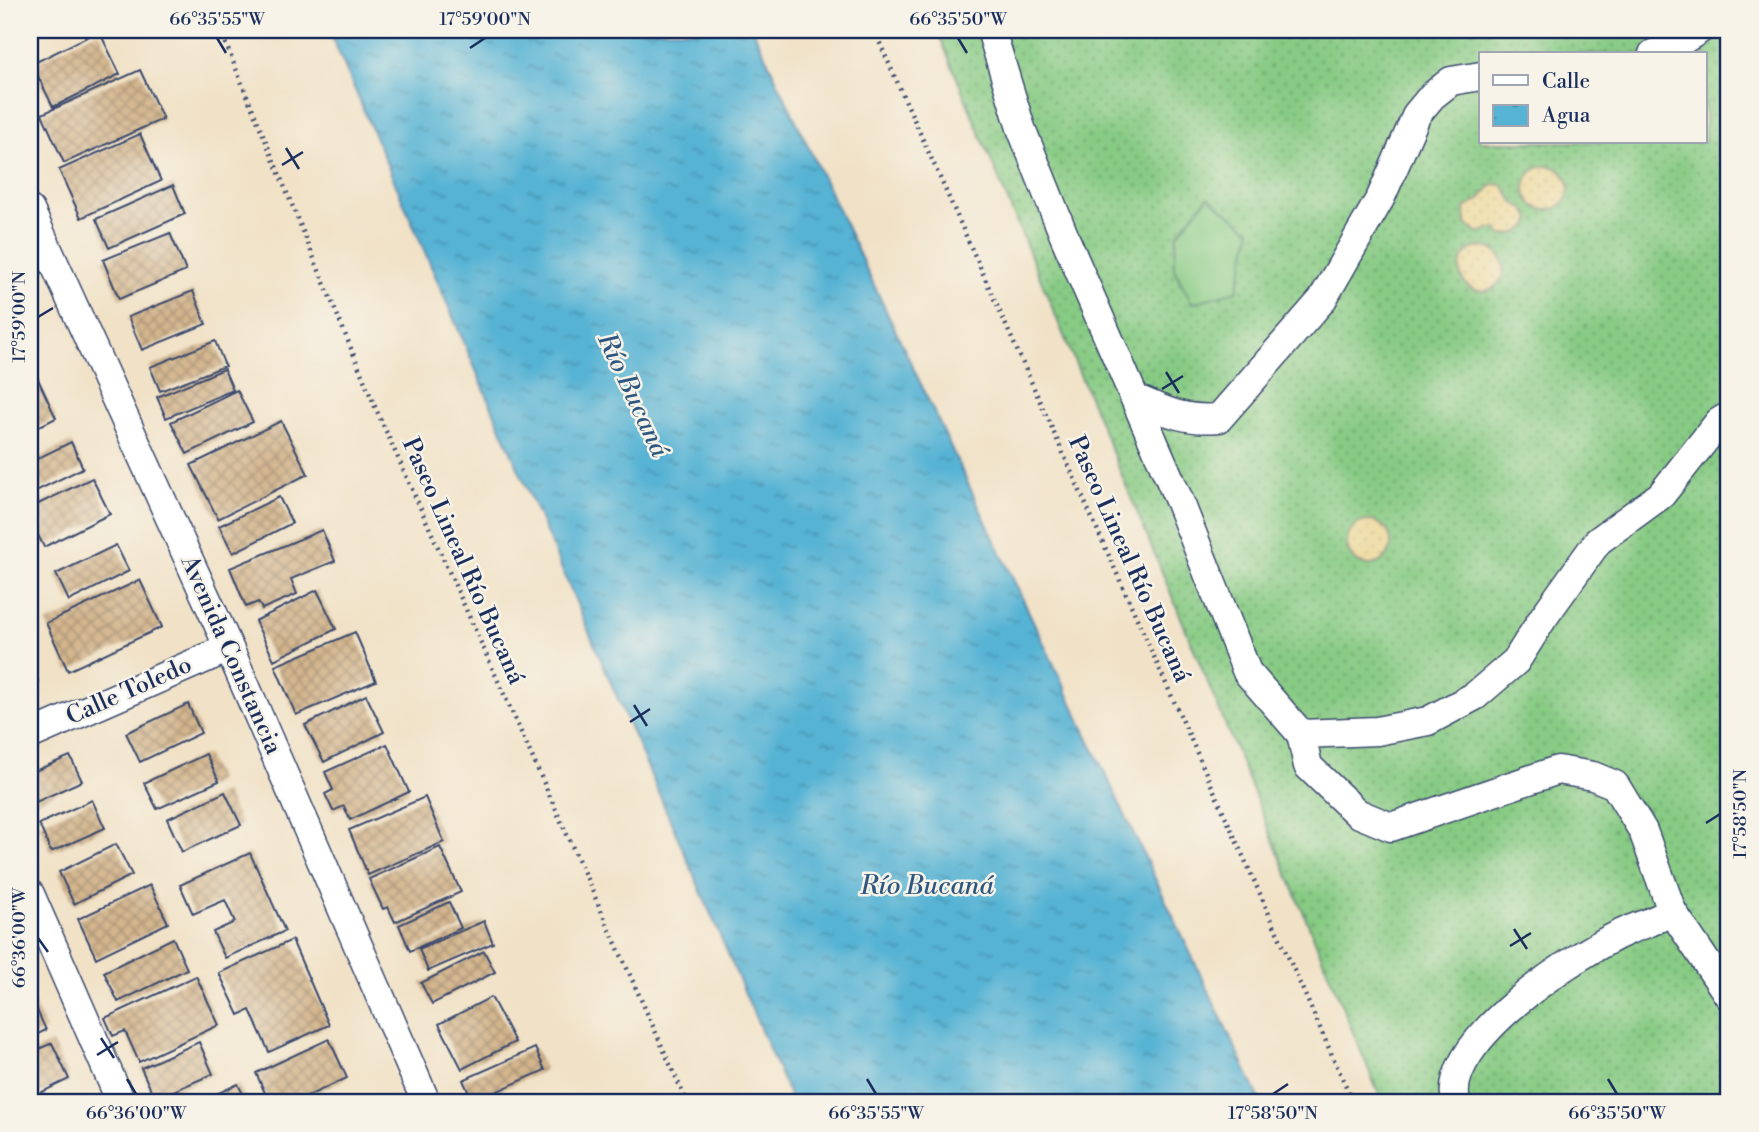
<svg xmlns="http://www.w3.org/2000/svg" width="1759" height="1132" font-family="'Libre Bodoni',serif">
	<style>
		.grass { fill: url(#grass-dots); stroke: #517d71; stroke-width: 2; fill-rule: evenodd }
		.sand { fill: url(#sand-dots); stroke: #84847e; stroke-width: 2 }
		.garden { fill: #87cb84; stroke: #517d71; stroke-width: 2 }
		.water { fill: url(#water-ripples); stroke: #387199; stroke-width: 2 }
		.building { fill: url(#building-cross-hatch) }
		.lines { fill: none; stroke-linecap: round; stroke-linejoin: round }
		.minor-casing { stroke: #3b4a6e; stroke-width: 31 }
		.path { stroke: #3b4a6e; stroke-width: 4.5; stroke-dasharray: 2 5; stroke-linecap: butt }
		.minor { stroke: #fff; stroke-width: 28 }
		.ticks { fill: none; stroke: #1b2f5e; stroke-width: 2.5 }
		.labels { text-anchor: middle; dominant-baseline: central; stroke-width: 5; stroke-linejoin: round; paint-order: stroke }
		.street-label { font-size: 24px; fill: #1b2f5e; stroke: #f7f3e8 }
		.water-label { font-size: 26px; font-style: italic; fill: #2d5781; stroke: #f7f3e8 }
		.neatline { fill: none; stroke: #1b2f5e; stroke-width: 2.5 }
		.ticks-label { font-size: 18px; text-anchor: middle; fill: #1b2f5e }
	</style>
	<defs>
		<pattern id="grass-dots" width="8" height="8" patternUnits="userSpaceOnUse" patternTransform="scale(1.75)"><rect width="8" height="8" fill="#87cb84"/><path d="M2 2h.1M6 6h.1" fill="none" stroke="#6ea56f" stroke-width="1.8" stroke-linecap="round"/></pattern>
		<pattern id="sand-dots" width="8" height="8" patternUnits="userSpaceOnUse" patternTransform="scale(1.75)"><rect width="8" height="8" fill="#eeda9e"/><path d="M2 2h.1M6 6h.1" fill="none" stroke="#ccbb8a" stroke-width="1.8" stroke-linecap="round"/></pattern>
		<pattern id="water-ripples" width="26" height="14" patternUnits="userSpaceOnUse" patternTransform="scale(1.75)"><rect width="26" height="14" fill="#56b3d4"/><path d="M2 4q2-2 4 0t4 0M15 11q2-2 4 0t4 0" fill="none" stroke="#4692af"/></pattern>
		<pattern id="building-cross-hatch" width="8" height="8" patternUnits="userSpaceOnUse" patternTransform="scale(1.75)"><rect width="8" height="8" fill="#d4b68e"/><path d="M0 0l8 8M0 8l8-8" fill="none" stroke="#ab9477"/></pattern>
	</defs>
	<rect width="100%" height="100%" fill="#f7f3e8"/>
	<filter id="ink" filterUnits="userSpaceOnUse"><feTurbulence type="fractalNoise" baseFrequency=".0143" numOctaves="2"/><feDisplacementMap in="SourceGraphic" scale="14" xChannelSelector="R" yChannelSelector="G"/><feConvolveMatrix kernelMatrix="1 2 1 2 8 2 1 2 1" color-interpolation-filters="sRGB"/></filter>
	<filter id="wash" filterUnits="userSpaceOnUse"><feTurbulence type="fractalNoise" baseFrequency=".00686" numOctaves="4" result="noise"/><feDisplacementMap in="SourceGraphic" scale="28" xChannelSelector="R" yChannelSelector="G"/><feGaussianBlur stdDeviation="1.57" result="paint"/><feColorMatrix in="noise" values="0 0 0 0 0 0 0 0 0 0 0 0 0 0 0 0 0 1.4 0 .05"/><feComposite in="paint" operator="in"/></filter>
	<g filter="url(#wash)">
		<rect width="100%" height="100%" fill="#f1e2c7"/>
		<path class="grass" d="M937,30H1729V1102H1382ZM1481,54H1705V142H1481Z"/>
		<path class="sand" d="M1525 188a22 22 0 1 1 44 0a22 22 0 1 1-44 0Z
			M1493,184L1503,185L1513,202L1523,208L1531,218C1528,231 1513,236 1501,235L1496,228L1477,233L1466,224L1465,208L1479,200Z
			M1460 269a22 22 0 1 1 44 0a22 22 0 1 1-44 0Z
			M1347 543a22 22 0 1 1 44 0a22 22 0 1 1-44 0Z"/>
		<path class="garden" d="M1208,197L1251,231L1237,291L1192,303L1174,269L1177,235Z"/>
		<path class="water" d="M329,30H753L1261,1102H792Z"/>
		<g id="blocks">
			<path class="building" d="M99,31L120,74L53,107L32,64Z
				M140,70L163,119L64,163L42,114Z
				M140,134L161,181L81,218L59,170Z
				M173,185L185,214L109,248L96,219Z
				M170,233L186,271L119,299L103,260Z
				M193,291L206,324L142,350L128,317Z
				M215,341L225,366L160,391L150,367Z
				M224,369L233,390L166,418L157,397Z
				M37,377L56,418L30,431V381Z
				M237,390L253,422L187,454L171,422Z
				M281,421L308,474L218,519L191,465Z
				M71,442L83,468L30,494V462Z
				M92,478L110,514L44,547L30,519V508Z
				M279,497L292,523L233,553L219,526Z
				M322,530L335,561L291,579L297,594L262,609L258,602L246,607L230,568Z
				M116,545L129,571L69,601L56,574Z
				M140,580L162,627L68,671L46,623Z
				M317,590L336,629L274,660L255,621Z
				M355,632L376,681L296,715L275,666Z
				M30,662L39,684L30,687Z
				M366,695L384,732L324,762L305,725Z
				M188,704L201,733L140,762L126,733Z
				M387,744L409,792L350,820L344,806L333,811L325,794L333,790L325,772Z
				M206,754L219,781L157,809L144,783Z
				M70,756L82,781L36,802L30,788V773Z
				M225,792L241,825L182,852L167,819Z
				M425,797L444,842L368,875L349,830Z
				M92,800L105,828L51,852L39,824Z
				M116,844L132,875L74,904L59,872Z
				M440,847L461,892L395,922L388,907L383,909L369,879Z
				M250,853L285,931L225,958L213,932L235,922L225,900L193,914L180,885Z
				M150,885L168,923L96,958L78,919Z
				M449,902L461,928L410,951L399,925Z
				M484,921L493,943L428,971L419,949Z
				M173,938L187,969L118,1002L104,972Z
				M292,940L329,1025L269,1052L250,1010L239,1015L219,973Z
				M484,951L495,972L432,1004L421,983Z
				M196,976L219,1025L139,1062L125,1031L113,1036L105,1018Z
				M30,995L46,1030L30,1038Z
				M491,997L515,1042L462,1069L439,1024Z
				M329,1039L347,1078L295,1102H269L256,1073Z
				M199,1042L213,1074L155,1099L141,1068Z
				M52,1043L69,1079L30,1098V1053Z
				M535,1048L545,1070L473,1102L463,1080Z
				M238,1084L247,1102H199Z"/>
		</g>
	</g>
	<g filter="url(#ink)">
		<use href="#blocks" fill-opacity="0" stroke="#3b4a6e" stroke-width="2"/>
		<g class="lines">
			<defs>
				<path id="minor" d="M991,30L1021,128L1065,238L1181,505L1247,672L1301,734
					M1653,54L1672,47L1699,30
					M30,210L229,648L426,1102
					M1137,399C1167,412 1185,421 1219,418L1322,300L1381,197L1417,114L1432,96L1451,81L1481,76
					M1729,416L1719,422L1661,495L1598,541L1543,618L1516,661L1475,696L1428,721L1377,731L1301,734L1308,766L1357,813L1391,827L1558,770L1593,776L1615,785L1643,831L1672,911L1729,996
					M30,735L229,648
					M30,894L121,1102
					M1456,1102C1440,1041 1580,951 1629,930C1646,923 1656,921 1672,911"/>
			</defs>
			<use href="#minor" class="minor-casing"/>
			<path class="path" d="M220,30L376,409L687,1102
				M874,30L1353,1102"/>
			<use href="#minor" class="minor"/>
		</g>
	</g>
	<path class="ticks" d="M217,38L226,53M958,38L967,53M470,48L485,38M286,148L299,169M282,165L303,152M38,317L53,308M1166,372L1179,393M1162,389L1183,376M634,705L647,726M630,722L650,709M1706,823L1720,814M1514,929L1527,949M38,938L48,952M1510,946L1531,933M101,1038L114,1058M97,1055L118,1042M127,1079L136,1094M867,1079L876,1094M1608,1079L1617,1094M1273,1094L1288,1084"/>
	<g class="labels">
		<g class="street-label">
			<text transform="translate(1129 559) rotate(66)">Paseo Lineal Río Bucaná</text>
			<text transform="translate(463 561) rotate(66)">Paseo Lineal Río Bucaná</text>
			<text transform="translate(231 655) rotate(66)">Avenida Constancia</text>
			<text transform="translate(129 691) rotate(-24)">Calle Toledo</text>
		</g>
		<g class="water-label">
			<text transform="translate(633 395) rotate(65)">Río Bucaná</text>
			<text x="927" y="886">Río Bucaná</text>
		</g>
	</g>
	<rect width="1759" height="1132" fill="none" stroke="#f7f3e8" stroke-width="77"/>
	<rect x="1479" y="52" width="228" height="91" fill="#f7f3e8" stroke="#9fa5b1" stroke-width="2"/>
	<rect x="1493" y="75" width="35" height="10" fill="#ffffff" stroke="#9fa5b1" stroke-width="2"/>
	<text x="1542" y="88" font-size="21" fill="#1b2f5e">Calle</text>
	<rect x="1493" y="105" width="35" height="21" fill="url(#water-ripples)" stroke="#9fa5b1" stroke-width="2"/>
	<text x="1542" y="122" font-size="21" fill="#1b2f5e">Agua</text>
	<rect x="38" y="38" width="1682" height="1056" class="neatline"/>
	<g class="ticks-label">
		<text x="217" y="25">66°35'55"W</text>
		<text x="485" y="25">17°59'00"N</text>
		<text x="958" y="25">66°35'50"W</text>
		<text transform="translate(19 317) rotate(-90)" y="6">17°59'00"N</text>
		<text transform="translate(1740 814) rotate(-90)" y="6">17°58'50"N</text>
		<text transform="translate(19 938) rotate(-90)" y="6">66°36'00"W</text>
		<text x="136" y="1119">66°36'00"W</text>
		<text x="876" y="1119">66°35'55"W</text>
		<text x="1273" y="1119">17°58'50"N</text>
		<text x="1617" y="1119">66°35'50"W</text>
	</g>
</svg>
